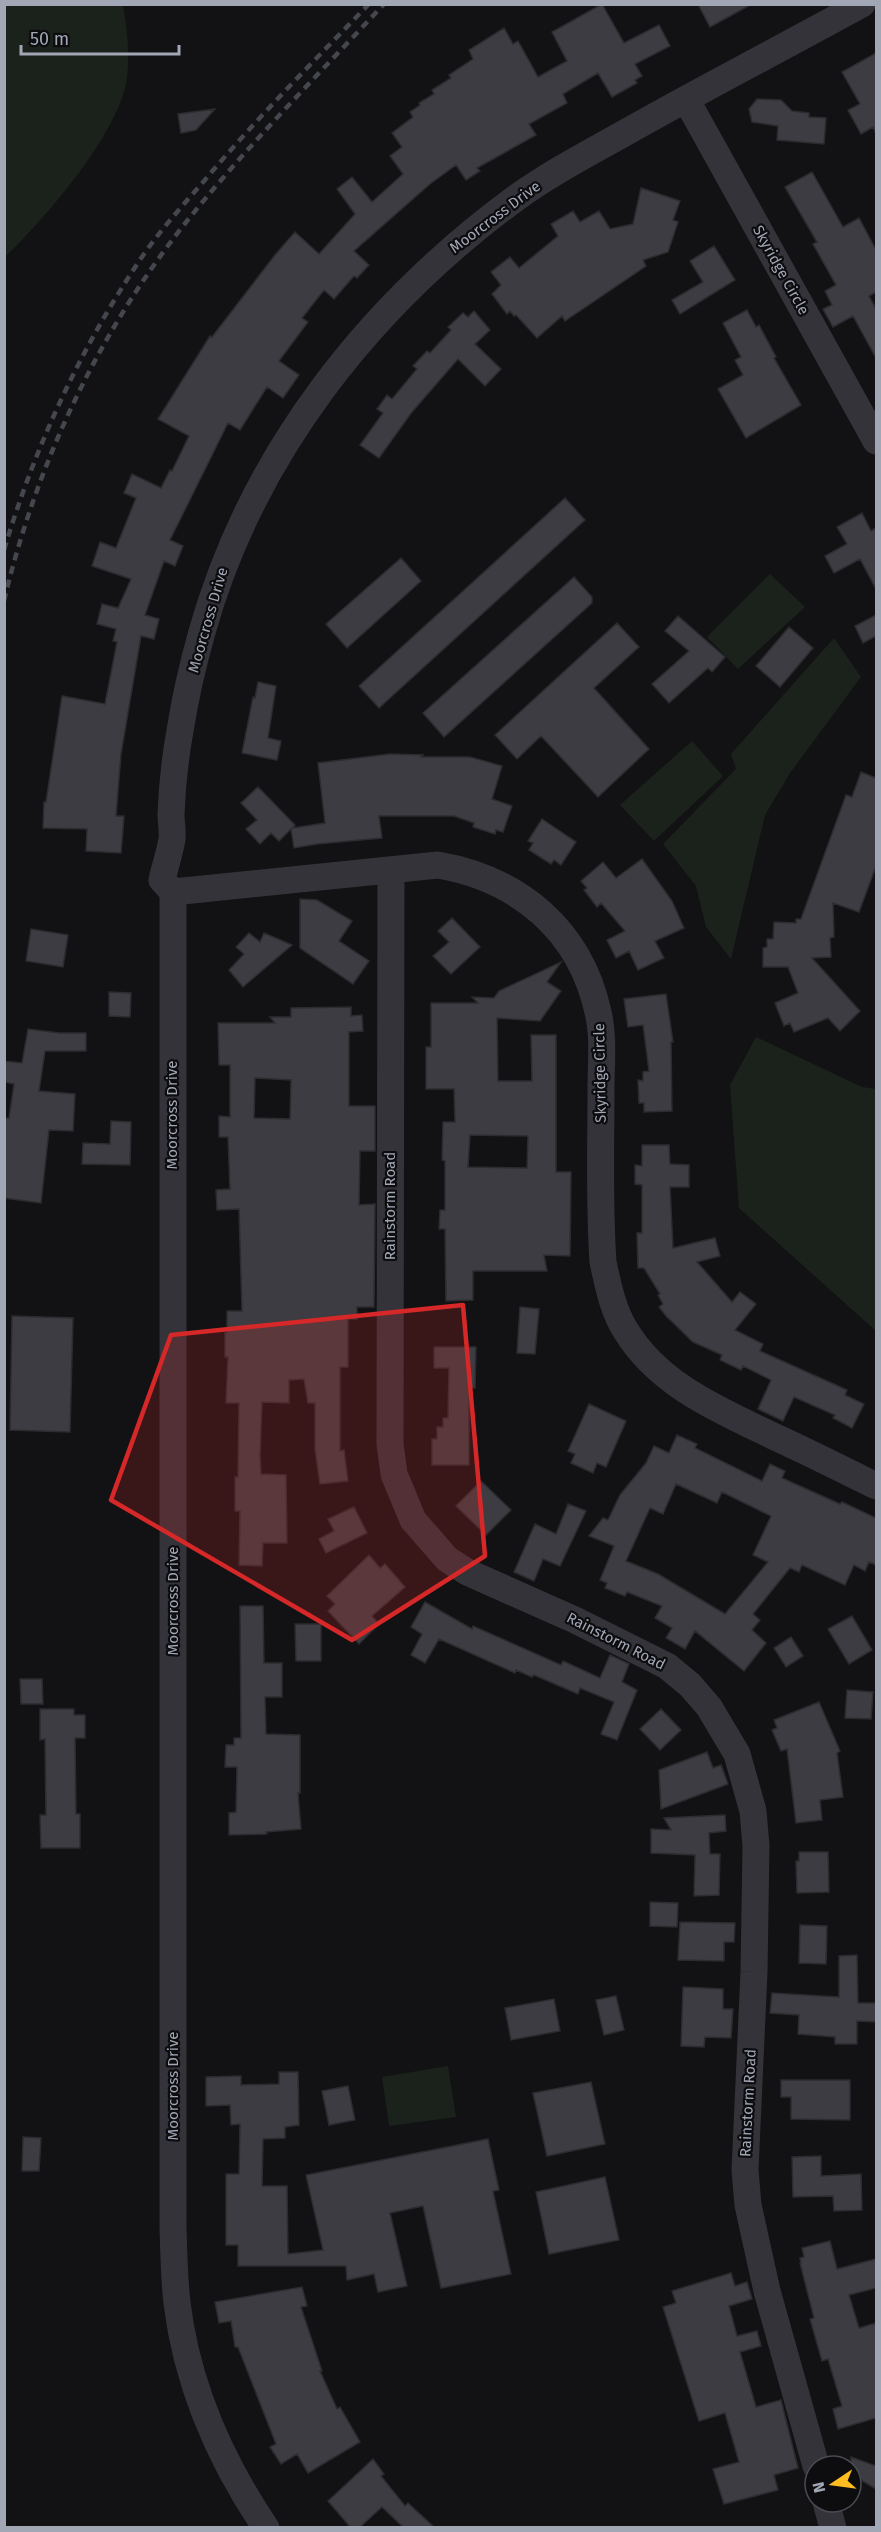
<svg xmlns="http://www.w3.org/2000/svg" width="881" height="2532" font-family="'Fira Sans',sans-serif">
	<style>
		.green { fill: #1a221b }
		.building { fill: #3c3c42; stroke: #2c2c30; stroke-width: 1.5; fill-rule: evenodd }
		.lines { fill: none; stroke-linecap: round; stroke-linejoin: round }
		.minor { stroke: #333339; stroke-width: 27 }
		.rail { stroke: #45474e; stroke-width: 4.5; stroke-dasharray: 8 6; stroke-linecap: butt }
		.marked { fill: #d62828; fill-opacity: 0.2; stroke: #d62828; stroke-width: 4.5; stroke-linejoin: round }
		.labels { text-anchor: middle; dominant-baseline: central; stroke-width: 4.5; stroke-linejoin: round; paint-order: stroke }
		.street-label { font-size: 15px; fill: #a2a7b6; stroke: #0d0d0f }
	</style>
	<rect width="100%" height="100%" fill="#121214"/>
	<path class="green" d="M5,4L123,5C127,29 130,53 127,78C120,132 45,219 5,257Z
		M770,574L805,607L738,669L707,637Z
		M834,638L861,677L790,773L765,815L731,959L706,927L696,886L663,844L736,769L731,754Z
		M692,741L723,776L654,841L620,805Z
		M756,1037L862,1087L876,1089V1331L739,1208L730,1085Z
		M448,2066L456,2117L389,2126L382,2077Z"/>
	<path class="building" d="M602,4L624,43L659,25L670,46L635,64L642,76L635,80L637,83L612,97L598,73L563,94L567,103L529,124L536,135L477,168L480,171L466,180L456,165L430,184L354,251L369,265L357,278L354,276L334,299L324,290L302,318L308,322L279,361L299,375L283,398L267,387L240,430L228,423L170,540L183,546L175,566L164,561L145,615L159,619L154,639L141,636L121,754L116,816H124L121,853L86,851L87,829L43,828L44,802H46L62,696L105,704L117,642L113,641L116,629L97,624L102,604L118,608L131,579L92,566L100,542L116,548L136,498L124,493L132,474L161,488L170,470L172,471L189,436L158,419L210,336L212,337L275,255L295,232L319,254L355,214L337,189L352,177L372,202L403,174L390,156L402,147L392,133L413,117L410,112L420,105L419,103L434,94L432,90L451,78L449,75L473,59L469,50L504,28L513,44L518,41L538,77L567,61L552,32Z
		M698,4H752L710,27Z
		M876,53V134L873,127L861,134L848,110L860,104L842,72Z
		M757,99L781,100L792,111L809,113V117L826,118L824,144L777,140L778,126L752,122L749,109Z
		M215,109L196,130L181,133L178,114Z
		M812,172L843,227L859,218L876,250V292L869,296L876,309V358L853,316L833,327L823,309L832,305L825,291L836,285L813,244L817,242L785,187Z
		M641,188L680,201L673,220L678,222L668,252L643,260L646,266L565,321L562,316L537,338L516,315L514,316L510,311L507,314L492,294L501,285L491,272L510,257L519,268L558,236L551,224L573,211L580,222L599,211L610,229L633,224Z
		M714,246L735,280L680,314L672,300L703,282L690,261Z
		M747,310L756,327L759,325L776,357L774,358L801,405L746,438L718,389L743,375L735,360L741,357L723,323Z
		M474,311L490,330L475,344L501,369L485,386L458,359L412,412L379,458L360,445L383,413L377,409L387,395L392,399L417,369L413,366L427,351L430,353L451,330L448,327L463,313L468,317Z
		M565,498L585,520L379,708L359,686Z
		M862,513L871,531L876,528V589L860,559L834,573L825,556L847,544L837,527Z
		M401,558L421,581L347,648L326,624Z
		M574,577L592,597V603L444,737L423,713Z
		M876,615V636L863,643L855,626Z
		M678,616L725,657L712,672L708,668L669,703L652,684L689,651L665,631Z
		M617,623L639,647L594,688L649,749L598,797L541,736L517,759L495,735Z
		M789,627L813,648L780,687L756,666Z
		M258,682L276,686L268,738L281,741L277,760L242,753L253,697L255,698Z
		M390,754L423,755L421,757H470L502,766L492,799L512,806L503,832L496,830L495,834L473,827L474,823L454,816H379L382,838L317,844L294,848L291,829L279,841L271,833L260,844L246,829L257,820L241,803L258,787L295,825L293,828L325,823L318,763Z
		M861,772L876,778V866L859,912L833,903L834,937L830,938L831,957L812,958L860,1011L840,1031L828,1018L794,1032L790,1023L784,1026L775,1003L798,993L788,967H763V948L767,947V939H773L774,922L796,923V919H801L846,795L852,797Z
		M542,819L576,842L561,865L554,860L551,864L529,850L533,843L528,841Z
		M642,859L672,901L684,928L655,941L664,958L638,970L629,951L616,958L607,940L625,931L601,903L597,907L584,890L587,888L581,881L603,862L616,878Z
		M300,899L317,900L352,921L339,941L369,961L353,984L300,948Z
		M452,918L480,947L451,974L433,956L449,942L438,931Z
		M31,929L68,935L63,967L26,961Z
		M249,933L260,942L264,933L292,945L243,987L229,970L244,954L236,947Z
		M561,962L547,982L561,991L540,1021L497,1018L498,1081H532L531,1035H556V1172H571L570,1256L544,1255L547,1271H473V1300L446,1301L445,1229H439L440,1210H445V1161L442,1160L443,1122H455L454,1089H426V1047H431V1003H478L472,997L494,998L499,991ZM470,1135L528,1136L527,1168L468,1167Z
		M109,992L131,993L130,1017L109,1016Z
		M666,994L673,1042H671L672,1111L644,1112V1103H639L638,1080L643,1081V1072L649,1071L643,1025L628,1027L624,999Z
		M351,1007V1016L362,1015L363,1031L349,1032V1106H375V1151H360L359,1205L375,1204L374,1307H357V1319H348V1367H340V1451L344,1450L348,1481L320,1484L315,1449V1403H308L304,1379L289,1380V1403L262,1402L260,1455L261,1474L286,1475L287,1543H263L262,1566L239,1565L240,1511H235V1477H238L239,1403H226L228,1357H225V1332H227V1311H242L239,1209L217,1210L216,1190L230,1189L228,1137H219V1116L230,1117V1065H219L218,1023H275L270,1017H291V1008ZM255,1078L291,1080L290,1119L254,1118Z
		M28,1029L59,1033H86V1051H45L39,1091L75,1094L73,1131L49,1130L41,1203L4,1198V1118H9L14,1084L4,1082V1061L22,1063Z
		M111,1121L131,1122L130,1165L82,1164L83,1143L110,1144Z
		M642,1145H669L670,1164L689,1165V1187H670L673,1248L715,1238L720,1256L697,1262L732,1302L740,1292L756,1304L735,1330L763,1344L760,1351L847,1390L845,1395L864,1404L852,1428L833,1418L835,1415L794,1397L783,1421L758,1409L771,1380L743,1366L741,1370L720,1360L722,1355L693,1342L666,1316L659,1307L663,1304L658,1295L660,1294L644,1268H638L637,1233H642V1185L635,1184V1165L642,1166Z
		M520,1307L539,1309L535,1354L517,1353Z
		M12,1316L73,1318L70,1432L10,1430Z
		M434,1347H476L475,1388H469V1465H432V1439H437V1427H443V1418H448L449,1368H434Z
		M589,1404L626,1421L606,1467L597,1463L593,1473L571,1463L575,1454L568,1451Z
		M677,1435L697,1444L695,1448L762,1481L770,1464L785,1471L782,1478L840,1504L842,1502L876,1518V1565L869,1562L865,1571L854,1565L845,1585L802,1565L799,1572L790,1568L753,1614L760,1620L752,1630L766,1643L744,1671L695,1631L685,1649L666,1638L672,1628L655,1618L662,1606L627,1592L625,1596L605,1588L607,1583L600,1580L614,1546L589,1536L603,1518L608,1520L620,1495L646,1463L654,1446L669,1453ZM676,1484L717,1503L722,1492L771,1516L753,1555L768,1562L725,1614L658,1574L626,1561L650,1508L663,1514Z
		M481,1481L511,1510L486,1535L456,1506Z
		M568,1504L586,1511L560,1566L543,1559L534,1581L514,1572L535,1524L556,1534Z
		M354,1507L367,1533L326,1553L319,1539L334,1531L328,1519Z
		M369,1555L380,1568L385,1564L405,1587L372,1616L379,1624L359,1644L328,1611L335,1604L327,1596Z
		M425,1602L472,1629L473,1626L561,1665L563,1661L600,1678L610,1655L629,1664L622,1682L637,1690L617,1740L601,1734L614,1702L580,1688L578,1694L534,1675L532,1677L516,1670L515,1673L439,1639L425,1663L411,1655L422,1634L411,1627Z
		M240,1606H263L264,1663H282V1697H265L266,1734L300,1735V1793H298L301,1829L266,1832L267,1834L229,1835V1813L236,1812L237,1767H225L226,1745H234V1738H241Z
		M852,1616L872,1650L849,1664L828,1629Z
		M295,1624H321V1661H296Z
		M791,1637L803,1656L786,1667L774,1648Z
		M20,1679H42L43,1704H21Z
		M847,1690L873,1692L871,1719L845,1718Z
		M819,1702L840,1751L837,1753L843,1797L820,1800L822,1820L796,1823L787,1749L781,1751L772,1730L777,1728L774,1720Z
		M40,1709H74V1715H85V1738H75L76,1814H80V1848H41L40,1815H46L45,1739L40,1740Z
		M661,1709L681,1730L660,1750L640,1729Z
		M707,1752L713,1768L721,1765L728,1784L661,1809L659,1770Z
		M725,1815L726,1831L709,1833L710,1854H720L719,1895L694,1896L695,1855L651,1853V1829L671,1830L664,1818Z
		M799,1852H828L829,1892L797,1893L796,1861H799Z
		M650,1902L678,1903L677,1927L650,1926Z
		M680,1922L735,1923L734,1942H724V1961L678,1960Z
		M800,1925L827,1926L826,1964L799,1963Z
		M857,1955L858,2003H876V2022L857,2021V2044H835V2037L798,2034L799,2015L770,2013L772,1993L839,1997V1956Z
		M683,1987L723,1989V2009H733L731,2038L705,2037L704,2047L681,2046Z
		M616,1996L624,2030L604,2035L596,2000Z
		M554,1999L560,2031L511,2040L505,2008Z
		M279,2072H298L299,2125L285,2127V2138L263,2139L262,2186H287L288,2254L323,2250L306,2175L488,2139L499,2190L493,2191L511,2274L441,2288L423,2206L390,2213L407,2286L378,2292L374,2274L347,2280L346,2266H238V2245H226V2174H239L240,2124L231,2125L230,2105L206,2106V2077L241,2076V2085L279,2084Z
		M781,2080H850V2120L791,2119V2097H781Z
		M591,2082L605,2144L547,2156L533,2093Z
		M348,2086L355,2120L329,2125L322,2091Z
		M23,2137L41,2138L39,2171H22Z
		M821,2156V2176L861,2174L862,2210L834,2211L833,2196L793,2197L792,2157Z
		M605,2177L619,2240L549,2254L536,2192Z
		M830,2241L837,2269L876,2259V2288L849,2295L859,2328L876,2323V2418L838,2429L833,2409L842,2406L828,2359L822,2361L810,2319L814,2318L800,2263H801L800,2258L804,2257L802,2248Z
		M731,2273L735,2286L747,2282L752,2299L729,2306L737,2336L757,2331L761,2346L740,2352L756,2407L781,2400L798,2468L774,2475L778,2490L724,2504L713,2469L739,2462L725,2413L699,2421L663,2307L676,2303L672,2291Z
		M302,2287L307,2306L301,2307L322,2371H320L337,2409L340,2407L360,2442L308,2473L297,2454L281,2464L270,2447L276,2444L238,2347H235L231,2321L219,2323L215,2302Z
		M851,2457L876,2466V2489L851,2474Z
		M373,2459L384,2474L381,2476L405,2506L408,2503L435,2528H404L382,2507L359,2528H351L328,2501Z"/>
	<g class="lines">
		<path class="minor" d="M686,99L876,441
			M391,870L390,1444L394,1474L413,1520L447,1559L467,1572L575,1620L667,1666L690,1685L709,1707L737,1754L753,1811L756,1846L754,1972L745,2170L748,2205L767,2291L816,2466
			M173,892L438,865C519,879 580,930 598,1012C604,1036 601,1064 601,1089C601,1146 599,1205 603,1262C608,1285 613,1311 626,1331C659,1385 719,1410 773,1436C808,1452 842,1469 876,1486
			M826,2502L833,2528
			M266,2528C220,2460 187,2385 177,2303C174,2278 174,2254 173,2229V892L162,880C165,866 170,852 172,839C173,831 171,822 171,815C172,787 175,758 180,731C185,698 193,664 202,632C252,454 369,306 516,198C552,172 591,152 630,130C706,87 784,47 862,4"/>
		<path class="rail" d="M4,550C36,443 83,343 146,251C164,226 184,204 204,181C256,119 313,62 369,4
			M4,601C37,461 101,327 191,216C251,142 319,74 384,4"/>
	</g>
	<path class="marked" d="M463,1305L485,1556L352,1640L111,1500L171,1335Z"/>
	<g class="labels">
		<g class="street-label">
			<text transform="translate(495 217) rotate(-37)">Moorcross Drive</text>
			<text transform="translate(781 270) rotate(61)">Skyridge Circle</text>
			<text transform="translate(208 620) rotate(-74)">Moorcross Drive</text>
			<text transform="translate(600 1073) rotate(-91)">Skyridge Circle</text>
			<text transform="translate(172 1115) rotate(-90)">Moorcross Drive</text>
			<text transform="translate(390 1206) rotate(-90)">Rainstorm Road</text>
			<text transform="translate(173 1601) rotate(-90)">Moorcross Drive</text>
			<text transform="translate(616 1641) rotate(27)">Rainstorm Road</text>
			<text transform="translate(173 2086) rotate(-90)">Moorcross Drive</text>
			<text transform="translate(748 2103) rotate(-87)">Rainstorm Road</text>
		</g>
	</g>
	<rect width="881" height="2532" fill="none" stroke="#a2a7b6" stroke-width="12"/>
	<g transform="translate(833 2484) rotate(257)"><circle r="28" fill="#0d0d0f" stroke="#494b52" stroke-width="1.5"/>
	<path d="M0-4.5L10 22L0 15L-10 22Z" fill="#ffbd1f"/>
	<text y="-9" font-size="16" font-weight="bold" text-anchor="middle" fill="#a2a7b6">N</text>
	</g>
	<path d="M21 45v9h158v-9" fill="none" stroke="#a2a7b6" stroke-width="3"/>
	<text x="30" y="45" font-size="18" fill="#a2a7b6" stroke="#0d0d0f" stroke-width="4.5" paint-order="stroke">50 m</text>
</svg>
